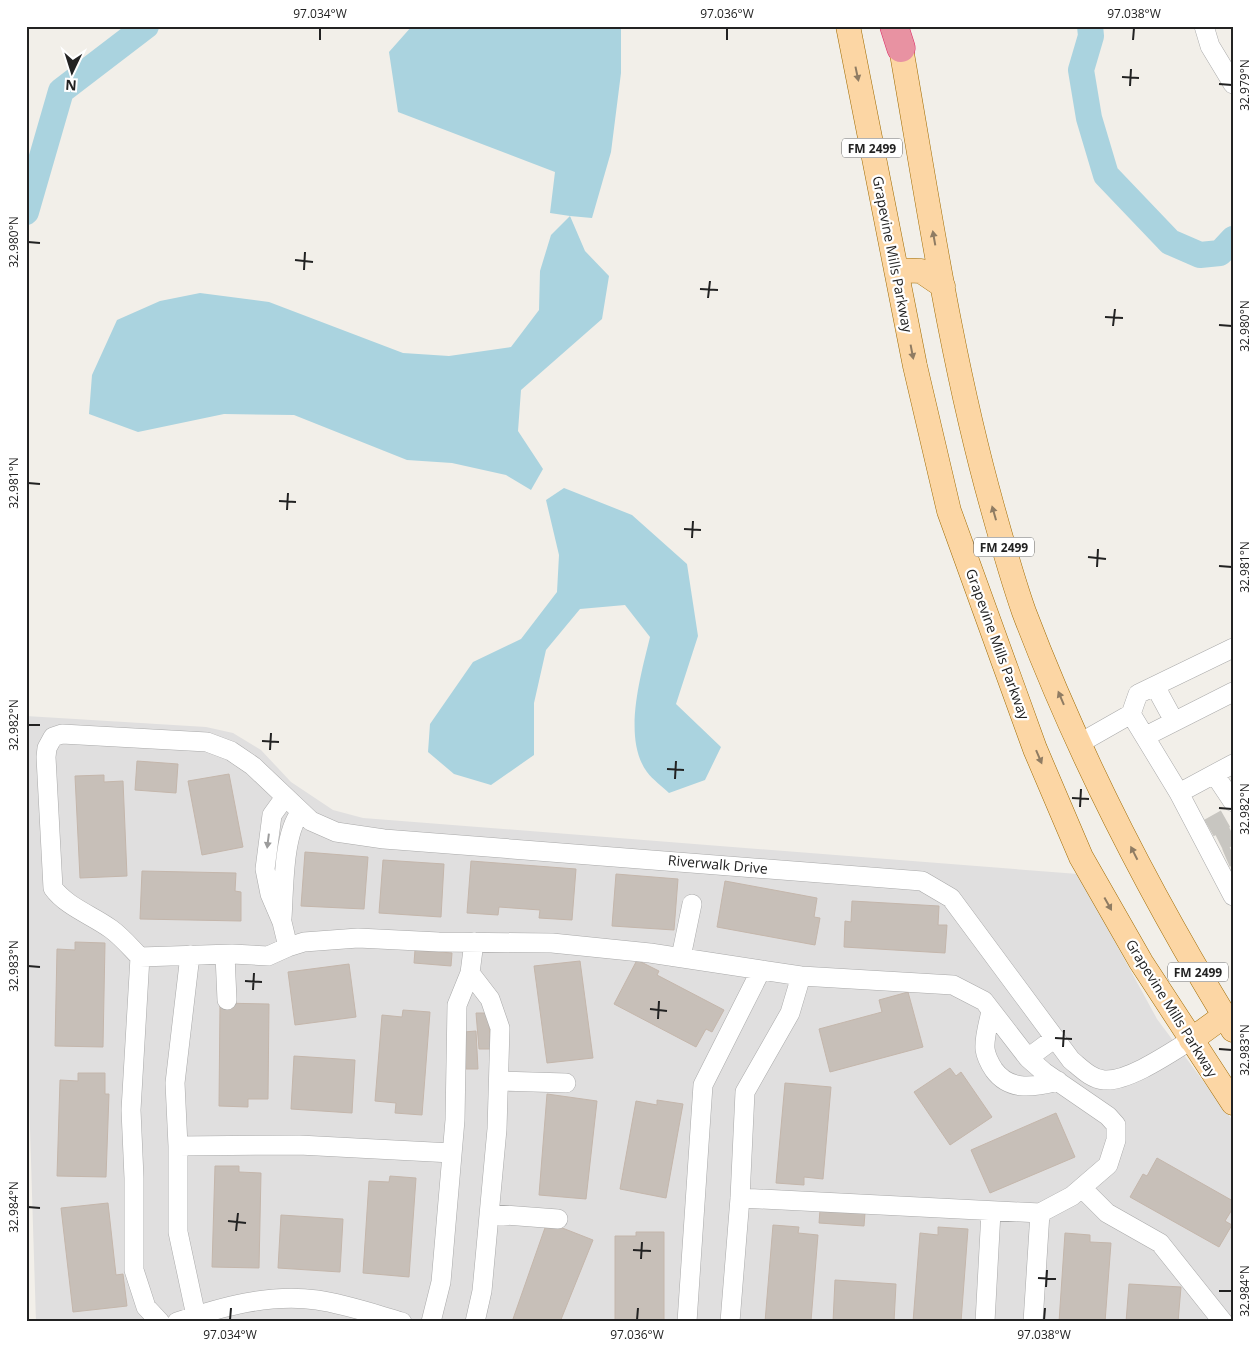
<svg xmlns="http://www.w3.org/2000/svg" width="1259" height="1348" font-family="'Open Sans',sans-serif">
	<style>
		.residential { fill: #e0dfdf }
		.water { fill: #aad3df }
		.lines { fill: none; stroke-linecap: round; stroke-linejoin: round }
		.river { stroke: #aad3df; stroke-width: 26 }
		.building { fill: #c7bfb8; stroke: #c4b6ab }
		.minor-tunnel { stroke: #c8c6c1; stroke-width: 19; stroke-dasharray: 19 9; stroke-linecap: butt }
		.minor-casing { stroke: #a9a9a9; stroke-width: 20 }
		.major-casing { stroke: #a06b00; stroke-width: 25 }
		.highway-casing { stroke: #dc2a67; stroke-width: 29 }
		.minor { stroke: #fff; stroke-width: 19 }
		.major { stroke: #fcd6a4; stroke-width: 24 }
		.highway { stroke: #e892a2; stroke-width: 28 }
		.oneway { fill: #8f7c63 }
		.oneway2 { fill: #9c9c9c }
		.ticks { fill: none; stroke: #222; stroke-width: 2 }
		.labels { text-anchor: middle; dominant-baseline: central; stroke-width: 4.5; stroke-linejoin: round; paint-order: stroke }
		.shield { fill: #fff; stroke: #646464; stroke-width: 1 }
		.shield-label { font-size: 12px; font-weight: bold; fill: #222 }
		.street-label { font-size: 14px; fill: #222; stroke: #fff }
		.neatline { fill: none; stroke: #222; stroke-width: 2 }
		.ticks-label { font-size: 12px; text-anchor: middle; fill: #222 }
	</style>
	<rect width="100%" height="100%" fill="#f2efe9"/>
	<path class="residential" d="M26,716L206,727L233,733L261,750L291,782L333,810L363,818L1078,874L1157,1019L1233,1121V1322H36L26,1000Z"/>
	<path class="water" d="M412,26H621V73L611,152L592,218L570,216L585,251L609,276L602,319L521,390L518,431L543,469L531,490L506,475L452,463L407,460L294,415L224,414L138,432L89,414L92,375L117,320L160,301L200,293L269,302L403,353L449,356L511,347L539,310L540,271L551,235L570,216L550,213L555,172L398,112L389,52Z
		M564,488L632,515L687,564L698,636L676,704L721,747L705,780L669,793C662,786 653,780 647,772C622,738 641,675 650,637L625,605L580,609L546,650L534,703V755L491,785L454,774L428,752L430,724L473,662L521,639L557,592L559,555L546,500Z"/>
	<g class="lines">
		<path class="river" d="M1090,26L1091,36L1081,70L1089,118L1106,175L1170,242L1200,255L1220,253L1233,239
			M26,212L61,91L146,26"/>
	</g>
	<path class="building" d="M137,761L178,764L176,793L135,790Z
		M229,774L243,847L202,855L188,781Z
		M104,775V782L123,781L127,876L80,878L75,776Z
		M305,852L368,857L364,909L301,906Z
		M383,860L444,864L441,917L379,913Z
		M471,861L576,869L572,920L539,918L540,910L499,907L498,915L467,913Z
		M142,871L236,873L235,891L241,892V921L140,919Z
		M616,874L678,879L674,930L612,926Z
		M725,881L817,898L814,917L820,918L815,945L717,927Z
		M852,901L939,906L938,925H947L945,953L844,947L845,921L851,922Z
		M75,942L105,943L103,1047L55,1046L57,949L75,950Z
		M415,950L452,953L451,966L414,963Z
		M637,960L659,971L657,975L724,1010L712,1032L706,1029L696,1047L614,1004Z
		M580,961L593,1058L547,1063L534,966Z
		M349,964L356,1017L295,1025L288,972Z
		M908,992L923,1047L830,1072L819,1029L882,1012L879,1000Z
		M220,1003L269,1004L268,1099H248V1107L219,1106Z
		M403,1010L430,1012L422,1115L395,1113L396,1103L375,1101L382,1015L402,1017Z
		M476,1013H488L491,1049H479Z
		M476,1031L478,1069H466L464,1032Z
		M294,1056L355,1060L352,1113L291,1109Z
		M950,1068L956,1076L961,1072L992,1117L950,1145L914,1092Z
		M78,1073H105V1094H109L106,1177L57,1176L60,1080L78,1081Z
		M785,1083L831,1087L823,1179L804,1177V1185L776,1183Z
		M547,1094L597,1101L586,1199L539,1195Z
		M657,1100L683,1104L666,1198L620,1189L636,1101L657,1105Z
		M1056,1113L1075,1157L990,1193L971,1150Z
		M1157,1158L1233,1201V1208L1225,1221L1232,1225L1219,1247L1130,1197L1143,1174L1147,1176Z
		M215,1166H239V1172L261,1173L259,1268L212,1267Z
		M390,1176L416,1178L409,1277L363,1273L369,1181L389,1182Z
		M108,1203L116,1275L123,1274L127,1306L73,1312L61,1208Z
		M820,1210L865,1213L864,1226L819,1223Z
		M281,1215L343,1219L340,1272L278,1268Z
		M547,1222L593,1240L560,1322H521L513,1319Z
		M773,1225L799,1227L798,1233L818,1235L811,1321L765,1322Z
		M938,1227L968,1229L961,1322H913L920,1233L938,1235Z
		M636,1232H664V1322H615V1236H636Z
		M1065,1233L1090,1235V1242L1111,1243L1105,1322H1059Z
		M835,1280L896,1284L894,1322H833Z
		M1129,1284L1181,1287L1178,1322H1126Z"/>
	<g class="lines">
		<path class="minor-tunnel" d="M1209,828L1232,815
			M1219,842L1233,835
			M1226,858L1233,855"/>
		<defs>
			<path id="minor" d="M1204,26L1210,46L1233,84
				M1155,686L1174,721
				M1131,714L1179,793L1233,896
				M1146,736L1233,692
				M1080,743L1131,714L1138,694L1233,648
				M1215,775L1233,802
				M1179,793L1233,764
				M285,797L272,815L265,869L270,894L282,922L288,947L268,956L232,954L140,957C131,948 122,937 111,929C92,915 67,907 53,888L46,757L47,748L53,737L62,734L207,742L231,751L253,766L311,821L336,832L384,839L922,881L951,898L1071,1060C1081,1068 1091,1079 1104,1080C1128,1082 1170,1053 1191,1040
				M282,918C284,889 283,835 300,813
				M474,942L470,973L490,999L500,1028L497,1129L482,1291L475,1322
				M288,947L304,942L358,938L439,942L552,943L650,953L801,976L953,985L984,1001L1028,1058L1055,1038
				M190,955L175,1083L178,1146V1232L196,1316
				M225,955L227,1000
				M140,957L131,1110L134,1178V1270L146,1307L160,1322
				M681,957L692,904
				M991,1011C989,1022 984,1037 985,1049C986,1057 990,1064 994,1070C1010,1092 1035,1087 1058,1081
				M499,1081L566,1083
				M178,1146L299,1145L452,1153
				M1082,1188L1107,1213L1160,1243L1223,1322
				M740,1198L1040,1213L1072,1196L1108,1165L1116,1140V1125L1108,1116L1044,1072L1028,1058
				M490,1214L558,1219
				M177,1322C221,1307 270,1293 317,1300C345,1304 374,1314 402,1322
				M431,1322L441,1282L455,1120L457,1005L470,973
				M687,1322L703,1085L761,970
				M730,1322L740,1198L745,1092L790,1013L801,976
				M985,1322L991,1212
				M1033,1322L1040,1213"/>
			<path id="major" d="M848,26L915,366L949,511L1035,749L1081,857L1141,962L1233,1103
				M901,48C928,201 950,356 992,506C1002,542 1012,578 1024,612C1079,757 1152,898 1233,1030
				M896,270L921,271L943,286
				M1191,1040L1224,1016"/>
			<path id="highway" d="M894,26L901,48"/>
		</defs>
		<use href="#minor" class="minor-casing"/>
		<use href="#major" class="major-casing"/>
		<use href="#highway" class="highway-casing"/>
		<use href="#minor" class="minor"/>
		<use href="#major" class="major"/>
		<use href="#highway" class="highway"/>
	</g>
	<defs><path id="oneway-solid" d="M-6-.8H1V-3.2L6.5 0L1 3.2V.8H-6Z" transform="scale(1.25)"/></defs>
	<g class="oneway">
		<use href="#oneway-solid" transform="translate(857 74) rotate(78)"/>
		<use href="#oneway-solid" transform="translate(934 238) rotate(-100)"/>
		<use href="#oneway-solid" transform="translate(912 352) rotate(79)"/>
		<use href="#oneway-solid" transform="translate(994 513) rotate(-106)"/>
		<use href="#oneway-solid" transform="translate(1061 698) rotate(-113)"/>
		<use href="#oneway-solid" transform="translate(1039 757) rotate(67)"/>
		<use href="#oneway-solid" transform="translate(1134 853) rotate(-117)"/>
		<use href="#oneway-solid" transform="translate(1108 904) rotate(61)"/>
	</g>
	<use class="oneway2" href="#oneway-solid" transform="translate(268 841) rotate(97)"/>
	<path class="ticks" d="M320,40V28M727,40V28M1133,40L1134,28M1122,77L1139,78M1219,84L1232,85M1130,86L1131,69M28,242L40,243M295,260L313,262M304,270L305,252M700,289L718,290M708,298L710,281M1105,317L1123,318M1219,325L1232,326M1113,326L1115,309M28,483L40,484M279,501L296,502M287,510L288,493M684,529L701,530M692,538L693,521M1088,557L1106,559M1219,566L1232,567M1097,567L1098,549M28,725H40M262,741L279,742M270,750L271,733M667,769L684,770M675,779L676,761M1072,798L1089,799M1080,807L1081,789M1219,808L1232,809M28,966L40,967M245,981L262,982M253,990L254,973M650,1009L667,1011M658,1019L659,1001M1055,1038L1072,1039M1063,1047L1064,1030M1219,1049L1232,1050M28,1207L40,1208M228,1221L246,1223M236,1231L238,1213M633,1250L651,1251M641,1259L642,1242M1038,1278L1056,1279M1046,1287L1047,1270M1219,1291H1232M230,1320L231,1308M637,1320L638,1308M1044,1320L1045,1308"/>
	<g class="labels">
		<g class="shield">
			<rect x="842" y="138.5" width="60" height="19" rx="4"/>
			<rect x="974" y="537.5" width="60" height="19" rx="4"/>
			<rect x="1168" y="962.5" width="60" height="19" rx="4"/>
		</g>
		<g class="shield-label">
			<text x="872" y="148">FM 2499</text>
			<text x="1004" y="547">FM 2499</text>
			<text x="1198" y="972">FM 2499</text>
		</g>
		<g class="street-label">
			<text transform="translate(893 254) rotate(79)">Grapevine Mills Parkway</text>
			<text transform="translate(998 644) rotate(70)">Grapevine Mills Parkway</text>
			<text transform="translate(718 864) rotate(5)">Riverwalk Drive</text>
			<text transform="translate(1172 1008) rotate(58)">Grapevine Mills Parkway</text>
		</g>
	</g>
	<rect width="1259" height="1348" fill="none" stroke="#ffffff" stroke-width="55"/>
	<g transform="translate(72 72) rotate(184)" stroke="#ffffff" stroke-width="4" paint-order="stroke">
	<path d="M0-4L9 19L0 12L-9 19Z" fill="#222222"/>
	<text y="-8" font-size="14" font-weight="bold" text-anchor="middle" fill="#222222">N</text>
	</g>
	<rect x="28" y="28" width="1204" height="1292" class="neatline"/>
	<g class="ticks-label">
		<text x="320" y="18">97.034°W</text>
		<text x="727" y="18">97.036°W</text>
		<text x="1134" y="18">97.038°W</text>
		<text transform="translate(1245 85) rotate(-90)" y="4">32.979°N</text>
		<text transform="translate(14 242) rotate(-90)" y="4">32.980°N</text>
		<text transform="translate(1245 326) rotate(-90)" y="4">32.980°N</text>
		<text transform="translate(14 483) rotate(-90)" y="4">32.981°N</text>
		<text transform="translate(1245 567) rotate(-90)" y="4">32.981°N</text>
		<text transform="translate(14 725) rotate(-90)" y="4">32.982°N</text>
		<text transform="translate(1245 809) rotate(-90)" y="4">32.982°N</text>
		<text transform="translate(14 966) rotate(-90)" y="4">32.983°N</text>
		<text transform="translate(1245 1050) rotate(-90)" y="4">32.983°N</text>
		<text transform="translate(14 1207) rotate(-90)" y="4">32.984°N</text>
		<text transform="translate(1245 1291) rotate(-90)" y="4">32.984°N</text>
		<text x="230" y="1339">97.034°W</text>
		<text x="637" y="1339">97.036°W</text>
		<text x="1044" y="1339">97.038°W</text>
	</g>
</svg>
